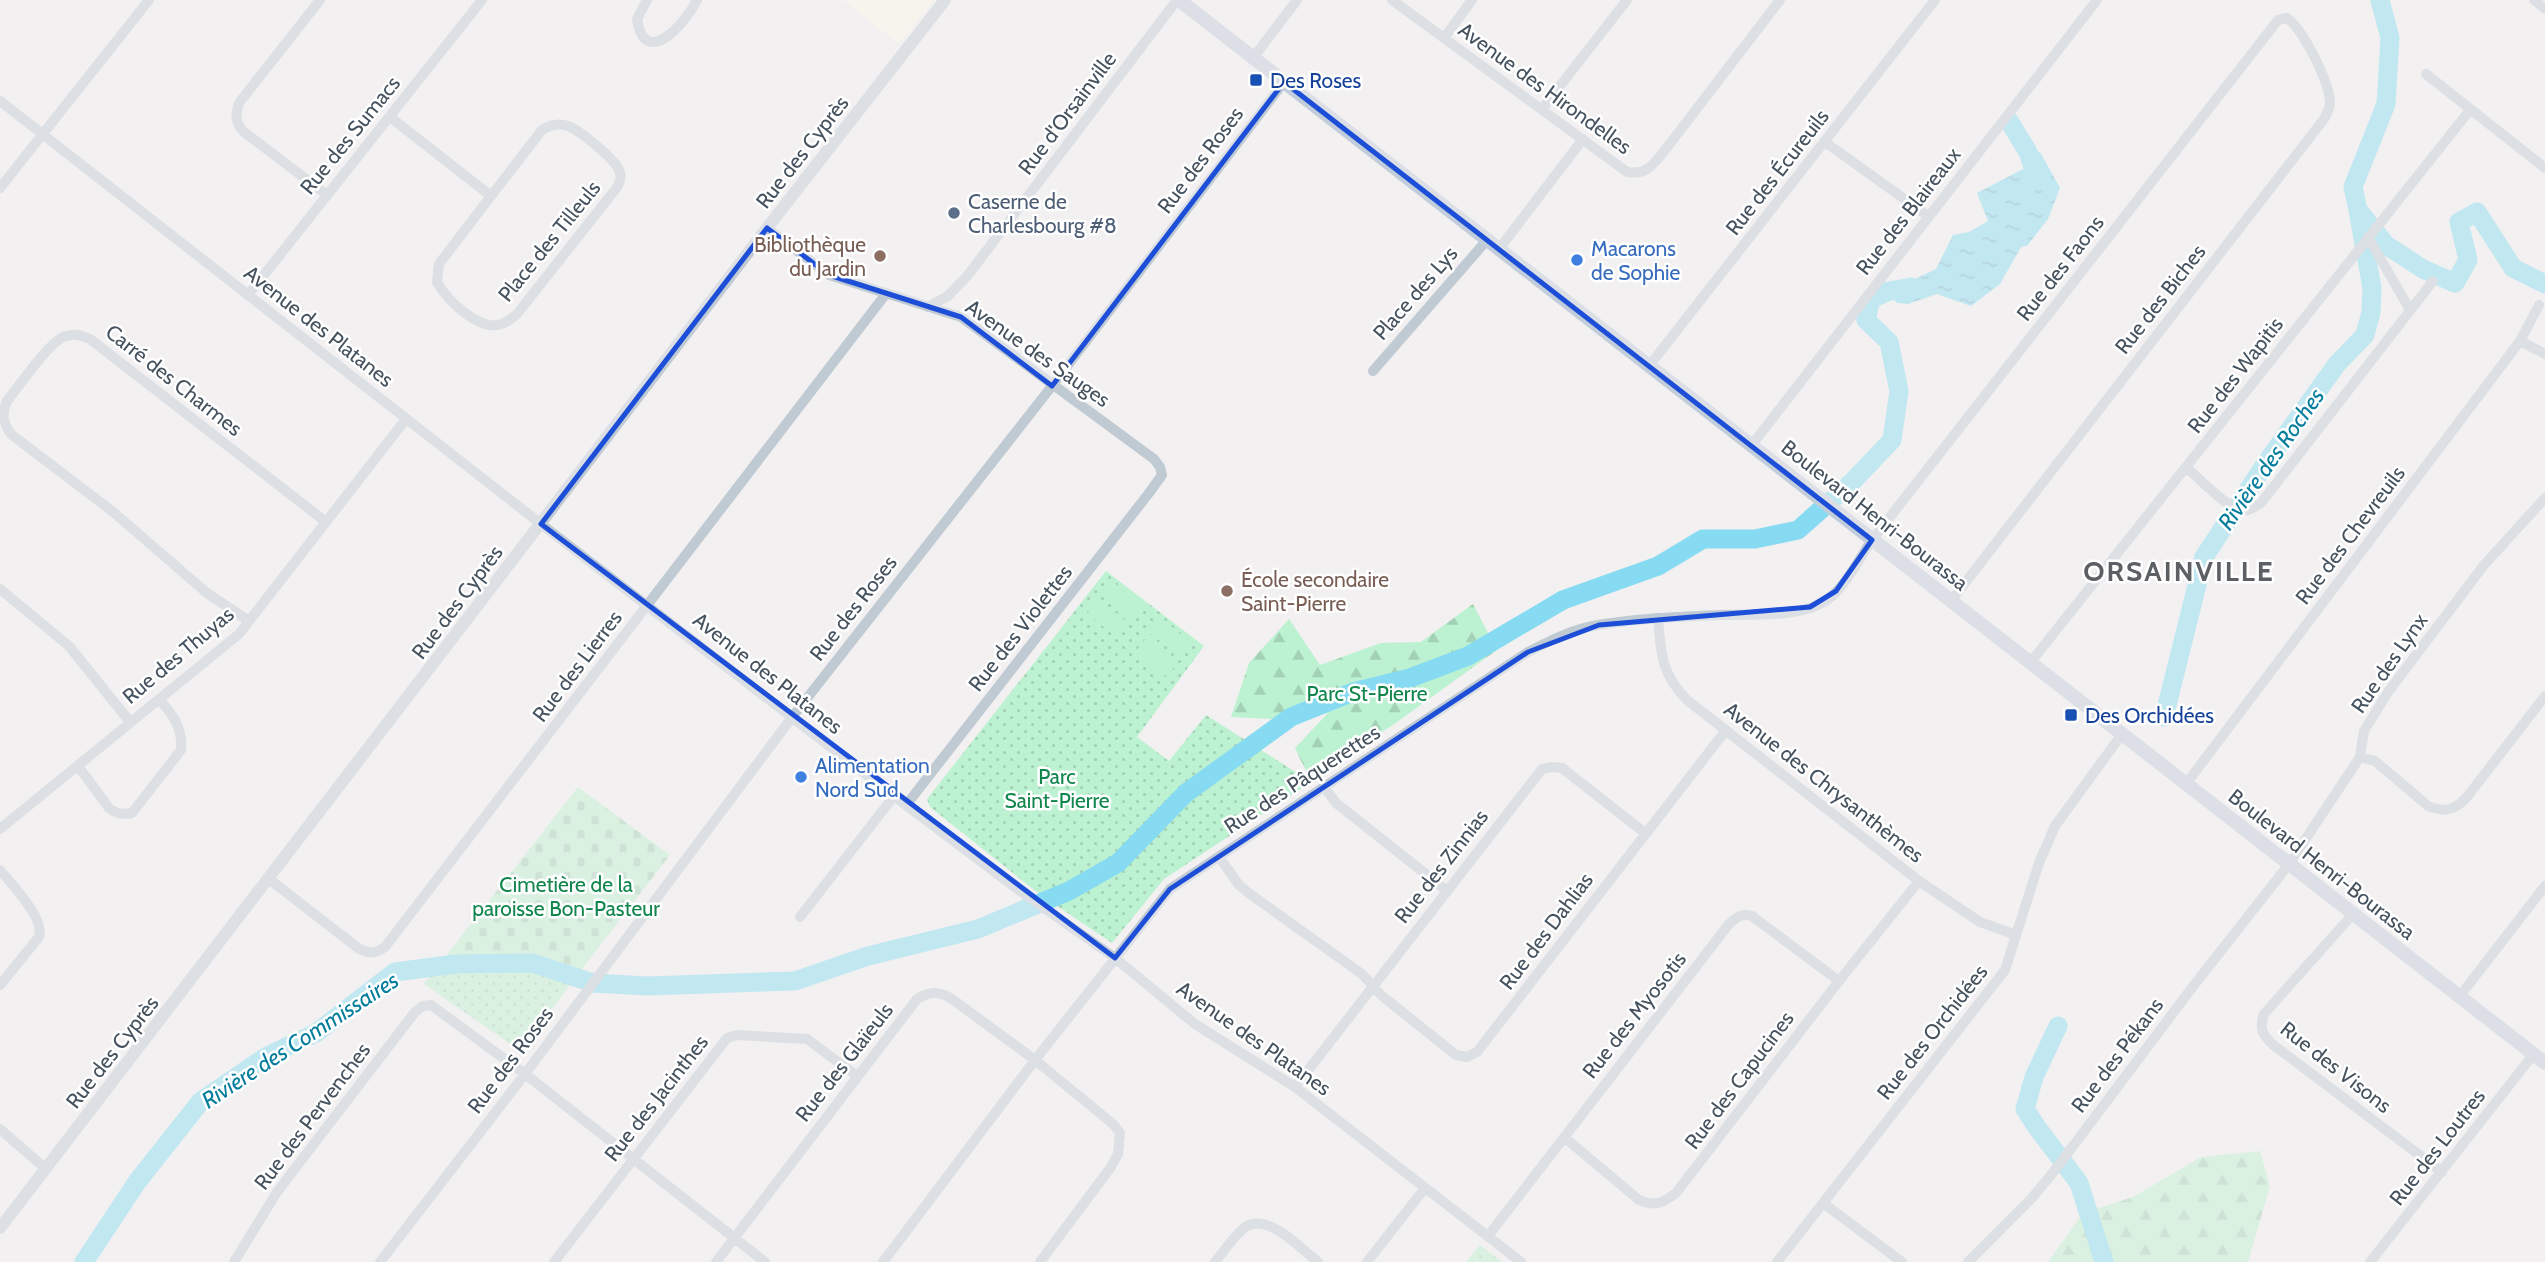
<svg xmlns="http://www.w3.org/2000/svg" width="2545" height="1262" font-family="Cabin,sans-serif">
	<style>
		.commercial { fill: #fdf7e9 }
		.grass { fill: url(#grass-dots) }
		.forest { fill: url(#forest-firs) }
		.cemetery { fill: url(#cemetery-stones) }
		.pitch { fill: #bcf2d1 }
		.water { fill: url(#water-ripples) }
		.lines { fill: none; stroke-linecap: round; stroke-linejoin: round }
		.river { stroke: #86dbf2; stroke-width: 19 }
		.minor { stroke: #c0cad3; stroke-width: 10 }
		.tertiary { stroke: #c0cad3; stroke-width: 12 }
		.secondary { stroke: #c1cdda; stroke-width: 14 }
		.marked { fill: none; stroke: #1d4ed8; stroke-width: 5; stroke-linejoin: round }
		.transit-dot { fill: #1a4fb4; stroke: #fff; stroke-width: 2.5 }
		.service-dot { fill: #5c6f8a; stroke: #fff; stroke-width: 2.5 }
		.education-dot { fill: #8d6e63; stroke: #fff; stroke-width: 2.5 }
		.shop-dot { fill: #3f7fe0; stroke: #fff; stroke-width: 2.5 }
		.labels { text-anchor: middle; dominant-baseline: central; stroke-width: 5; stroke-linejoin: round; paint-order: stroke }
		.transit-label { font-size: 21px; fill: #164399; stroke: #fff; text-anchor: start }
		.street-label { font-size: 21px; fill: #46535f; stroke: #fff }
		.service-label { font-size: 21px; fill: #4e5e75; stroke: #fff; text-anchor: start }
		.education-label { font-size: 21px; fill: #785e54; stroke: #fff; text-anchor: end }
		.shop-label { font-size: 21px; fill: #366cbe; stroke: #fff; text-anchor: start }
		.park-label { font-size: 21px; fill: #11864c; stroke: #fff }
		.water-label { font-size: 23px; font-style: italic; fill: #057d9c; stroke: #fff }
		.district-label { font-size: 28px; font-weight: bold; letter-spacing: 2px; fill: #5c6065; stroke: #fff }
	</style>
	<defs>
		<pattern id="grass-dots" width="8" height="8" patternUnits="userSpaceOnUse" patternTransform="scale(1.75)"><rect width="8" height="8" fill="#bcf2d1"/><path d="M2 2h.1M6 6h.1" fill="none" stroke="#a3d1b6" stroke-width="1.8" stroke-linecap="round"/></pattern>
		<pattern id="forest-firs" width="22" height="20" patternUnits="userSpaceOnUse" patternTransform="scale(1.75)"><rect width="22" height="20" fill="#bcf2d1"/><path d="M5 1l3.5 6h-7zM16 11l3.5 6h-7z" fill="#a3d1b6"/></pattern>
		<pattern id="cemetery-stones" width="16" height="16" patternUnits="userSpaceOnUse" patternTransform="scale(1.75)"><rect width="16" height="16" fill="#bcf2d1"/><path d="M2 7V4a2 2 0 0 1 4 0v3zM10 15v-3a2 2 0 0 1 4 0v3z" fill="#a3d1b6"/></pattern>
		<pattern id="water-ripples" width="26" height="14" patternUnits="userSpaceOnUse" patternTransform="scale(1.75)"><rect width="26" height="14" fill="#86dbf2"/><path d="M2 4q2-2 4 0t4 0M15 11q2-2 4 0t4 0" fill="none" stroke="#6fb4c7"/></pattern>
	</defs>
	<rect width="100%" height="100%" fill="#f2f0f0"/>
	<path class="commercial" d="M843,0H934L899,44Z"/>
	<path class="grass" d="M1106,571L1204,646L1137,737L1169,761L1206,715L1311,782L1164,879L1112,943L1038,893L930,807L927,799Z
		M532,963L575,978L524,1047L516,1048L424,984L438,966Z
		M1480,1245L1502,1262H1466Z"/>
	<path class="forest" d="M1473,604L1497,650L1390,727L1308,775L1295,748L1328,713L1292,720L1231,717L1249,663L1289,619L1320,665L1381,643L1421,642Z
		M2260,1151L2270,1186L2248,1262H2048L2083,1213L2133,1197L2201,1157Z"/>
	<path class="cemetery" d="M578,787L670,855L575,978L532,963L438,966Z"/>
	<path class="pitch" d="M1112,581L1144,606L1132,620L1101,595Z
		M1098,599L1130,624L1118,638L1087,614Z
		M1161,618L1192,643L1181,657L1149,633Z
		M1146,638L1178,662L1167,677L1135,652Z"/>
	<path class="water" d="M2040,152L2060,188L2048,219L2027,246L2021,247L2000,284L1971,306L1937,294L1908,304L1897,303L1887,292L1936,269L1953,235L1969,232L1988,221L1977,193L2025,168L2034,154Z"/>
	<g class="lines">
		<path class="river" d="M2380,0L2390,38L2386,104L2353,187L2358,210L2386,245L2423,269L2455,283L2468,260L2459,222L2477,212L2513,268L2545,284
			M2009,121L2028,152L2034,170L2030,183
			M2164,717L2204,557L2266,463L2337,364L2365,335L2371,312L2372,288L2358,210
			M2058,1026L2034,1077L2025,1109L2036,1126L2079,1183L2104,1262
			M84,1262L137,1182L201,1101L267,1056L316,1033L395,972L456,964L532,963L593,983L647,986L795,981L868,956L978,929L1069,891L1118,863L1186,793L1291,717L1353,692L1410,678L1468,656L1563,600L1658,566L1703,539H1755L1798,530L1852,482L1892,440L1899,391L1889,342L1866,320L1871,299L1889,291L1911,287"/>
		<path class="minor" d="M320,0L239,103C235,115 235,123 244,132L327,195
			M647,0L637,19C645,71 686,22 697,0
			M1392,0L1627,172C1645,175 1651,167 1662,154L1780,0
			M2534,0L2545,9
			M1444,38L1472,0
			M1253,58L1297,0
			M2426,74L2545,168
			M0,101L541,524L894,796L1020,891L1115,958L1195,1024L1295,1087L1521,1262
			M1542,109L1627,0
			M390,117L491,196L439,264L437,282C446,299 477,329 498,325C505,324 511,319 517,314L618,186C620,180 622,176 619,170C615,159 579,130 568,126C559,123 550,125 542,130L491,196
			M1825,142L1928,216
			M0,188L149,0
			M767,228L829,275L961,317L1154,459L1160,467L1162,475L1149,493L907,804
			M2368,237L2410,310
			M1499,249L1583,139
			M248,295L482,0
			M928,307L948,296L968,275L1177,0
			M2520,341L2545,354
			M1649,366L1935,0
			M1373,371L1487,240
			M1751,446L2097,0
			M2187,468C2199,478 2225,506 2240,510C2249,512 2254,507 2261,503L2433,281
			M0,589L69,646L130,722
			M1658,618C1661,654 1661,673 1687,700L1919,881L1980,922L2016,935
			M249,621L207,593L112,511L12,435C3,424 1,414 7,401C20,385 47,345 63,337C73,333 81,335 90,339L326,522
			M2030,663L2470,110
			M2360,757L2375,761L2428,806C2445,813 2455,810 2467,797L2545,696
			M78,766L109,808C116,814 123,815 132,813L181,750C183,727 173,715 159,699
			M2186,784L2520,341L2539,305
			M1325,788L1336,803L1446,890
			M0,829L239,634L406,419
			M1219,857L1239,885L1250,894L1362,974L1381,995L1456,1055L1467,1057L1477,1052L1726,730
			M0,870C12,885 45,918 39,937L0,985
			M269,879L358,948C369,954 374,954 385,947L885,295
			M2353,914L2264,1014C2259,1028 2262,1034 2272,1044L2442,1172
			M800,917L894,796
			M2459,997L2545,886
			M1295,1087L1542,769L1551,767L1562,768L1645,833
			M0,1129L46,1169
			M1564,1137L1639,1200C1655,1207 1663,1203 1676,1193L1839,981L1919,881
			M1823,1203L1902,1262
			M1488,1236L1729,924C1737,917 1741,913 1752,916L1839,981
			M234,1262L277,1192L415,1012L423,1006L431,1005L525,1074L765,1262
			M380,1262L525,1074L793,716L1052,386L1284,82
			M554,1262L727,1038L737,1035L807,1039L857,1076
			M716,1262L917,999C930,991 939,991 952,999L1035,1060L1113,1124L1120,1133L1118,1154L1111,1167L1040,1262
			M883,1262L1035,1060L1170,889L1528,652C1551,640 1573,629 1598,625C1639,618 1680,617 1721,615C1751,614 1802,618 1827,600C1846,586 1859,559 1872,540L2278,20L2287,18C2303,29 2330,83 2330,103C2330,108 2327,113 2324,119L1951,601
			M1215,1262C1224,1251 1233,1237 1244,1228C1267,1211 1300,1248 1318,1262
			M1367,1262L1425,1188
			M1777,1262L2005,970L2039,863L2055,826L2122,734
			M1968,1262L2031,1199L2055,1170L2191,989L2289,864L2360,757L2364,731L2388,692L2484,565L2545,498
			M2370,1262L2533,1055"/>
		<path class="tertiary" d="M0,1228L767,228L945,0"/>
		<path class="secondary" d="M1179,0L2545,1063"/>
	</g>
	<path d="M0 0H2545V1262H0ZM1284,82L1872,540L1836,591L1810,607L1599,625L1528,652L1170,889L1115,958L541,524L767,228L829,275L961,317L1052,386Z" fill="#f2f0f0" fill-opacity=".55" fill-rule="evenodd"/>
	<path class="marked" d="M1284,82L1872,540L1836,591L1810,607L1599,625L1528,652L1170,889L1115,958L541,524L767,228L829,275L961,317L1052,386Z"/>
	<g class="transit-dot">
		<rect x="1249" y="73" width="14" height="14" rx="3.5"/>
		<rect x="2064" y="708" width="14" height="14" rx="3.5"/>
	</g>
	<circle class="service-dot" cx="954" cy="213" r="7"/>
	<g class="education-dot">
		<circle cx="880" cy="256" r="7"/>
		<circle cx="1227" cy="591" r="7"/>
	</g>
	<g class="shop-dot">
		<circle cx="1577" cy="260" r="7"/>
		<circle cx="801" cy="777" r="7"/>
	</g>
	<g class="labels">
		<g class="transit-label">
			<text x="1270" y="80">Des Roses</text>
			<text x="2085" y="715">Des Orchidées</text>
		</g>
		<g class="street-label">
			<text transform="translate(1545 88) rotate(36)">Avenue des Hirondelles</text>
			<text transform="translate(1067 113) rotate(-53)">Rue d'Orsainville</text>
			<text transform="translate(350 135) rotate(-51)">Rue des Sumacs</text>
			<text transform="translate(802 152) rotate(-52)">Rue des Cyprès</text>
			<text transform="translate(1200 160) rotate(-53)">Rue des Roses</text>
			<text transform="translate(1777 172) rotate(-52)">Rue des Écureuils</text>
			<text transform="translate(1908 211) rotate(-52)">Rue des Blaireaux</text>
			<text transform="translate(549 241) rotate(-51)">Place des Tilleuls</text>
			<text transform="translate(2060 268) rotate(-52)">Rue des Faons</text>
			<text transform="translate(1415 293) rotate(-49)">Place des Lys</text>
			<text transform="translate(2160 299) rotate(-52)">Rue des Biches</text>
			<text transform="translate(319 326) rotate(38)">Avenue des Platanes</text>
			<text transform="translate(1038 353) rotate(35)">Avenue des Sauges</text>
			<text transform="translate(2235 375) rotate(-52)">Rue des Wapitis</text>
			<text transform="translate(174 380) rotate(38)">Carré des Charmes</text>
			<text transform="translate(1875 515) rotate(38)">Boulevard Henri-Bourassa</text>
			<text transform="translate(2350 535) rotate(-53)">Rue des Chevreuils</text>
			<text transform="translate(457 602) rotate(-53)">Rue des Cyprès</text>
			<text transform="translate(853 608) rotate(-52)">Rue des Roses</text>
			<text transform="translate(1020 628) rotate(-52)">Rue des Violettes</text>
			<text transform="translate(178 655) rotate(-40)">Rue des Thuyas</text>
			<text transform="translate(2389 663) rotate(-55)">Rue des Lynx</text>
			<text transform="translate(577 666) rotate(-53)">Rue des Lierres</text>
			<text transform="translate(768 673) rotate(38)">Avenue des Platanes</text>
			<text transform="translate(1302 779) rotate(-33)">Rue des Pâquerettes</text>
			<text transform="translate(1824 782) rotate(38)">Avenue des Chrysanthèmes</text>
			<text transform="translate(2322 864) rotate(38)">Boulevard Henri-Bourassa</text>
			<text transform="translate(1441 866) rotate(-52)">Rue des Zinnias</text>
			<text transform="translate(1546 931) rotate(-53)">Rue des Dahlias</text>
			<text transform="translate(1634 1015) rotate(-52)">Rue des Myosotis</text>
			<text transform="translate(1932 1032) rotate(-52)">Rue des Orchidées</text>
			<text transform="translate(1254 1038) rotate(35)">Avenue des Platanes</text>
			<text transform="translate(112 1052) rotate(-52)">Rue des Cyprès</text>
			<text transform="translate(2117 1055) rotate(-53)">Rue des Pékans</text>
			<text transform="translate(510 1060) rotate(-53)">Rue des Roses</text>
			<text transform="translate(844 1062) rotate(-52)">Rue des Glaïeuls</text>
			<text transform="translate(2336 1067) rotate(38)">Rue des Visons</text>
			<text transform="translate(1739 1080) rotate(-53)">Rue des Capucines</text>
			<text transform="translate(656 1098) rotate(-52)">Rue des Jacinthes</text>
			<text transform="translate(312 1116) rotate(-53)">Rue des Pervenches</text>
			<text transform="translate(2437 1147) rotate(-52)">Rue des Loutres</text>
		</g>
		<g class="service-label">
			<text x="968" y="201">Caserne de<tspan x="968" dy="24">Charlesbourg #8</tspan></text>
		</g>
		<g class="education-label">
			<text x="866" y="244">Bibliothèque<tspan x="866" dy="24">du Jardin</tspan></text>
			<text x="1241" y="579" text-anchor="start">École secondaire<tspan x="1241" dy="24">Saint-Pierre</tspan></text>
		</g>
		<g class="shop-label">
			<text x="1591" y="248">Macarons<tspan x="1591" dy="24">de Sophie</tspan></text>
			<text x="815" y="765">Alimentation<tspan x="815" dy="24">Nord Sud</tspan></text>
		</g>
		<g class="park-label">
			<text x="1367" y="693">Parc St-Pierre</text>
			<text x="1057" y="776">Parc<tspan x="1057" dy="24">Saint-Pierre</tspan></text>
			<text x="566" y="884">Cimetière de la<tspan x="566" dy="24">paroisse Bon-Pasteur</tspan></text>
		</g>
		<g class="water-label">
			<text transform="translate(2271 459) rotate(-55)">Rivière des Roches</text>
			<text transform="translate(300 1040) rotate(-33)">Rivière des Commissaires</text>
		</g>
		<g class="district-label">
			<text x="2179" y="571">ORSAINVILLE</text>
		</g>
	</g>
</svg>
